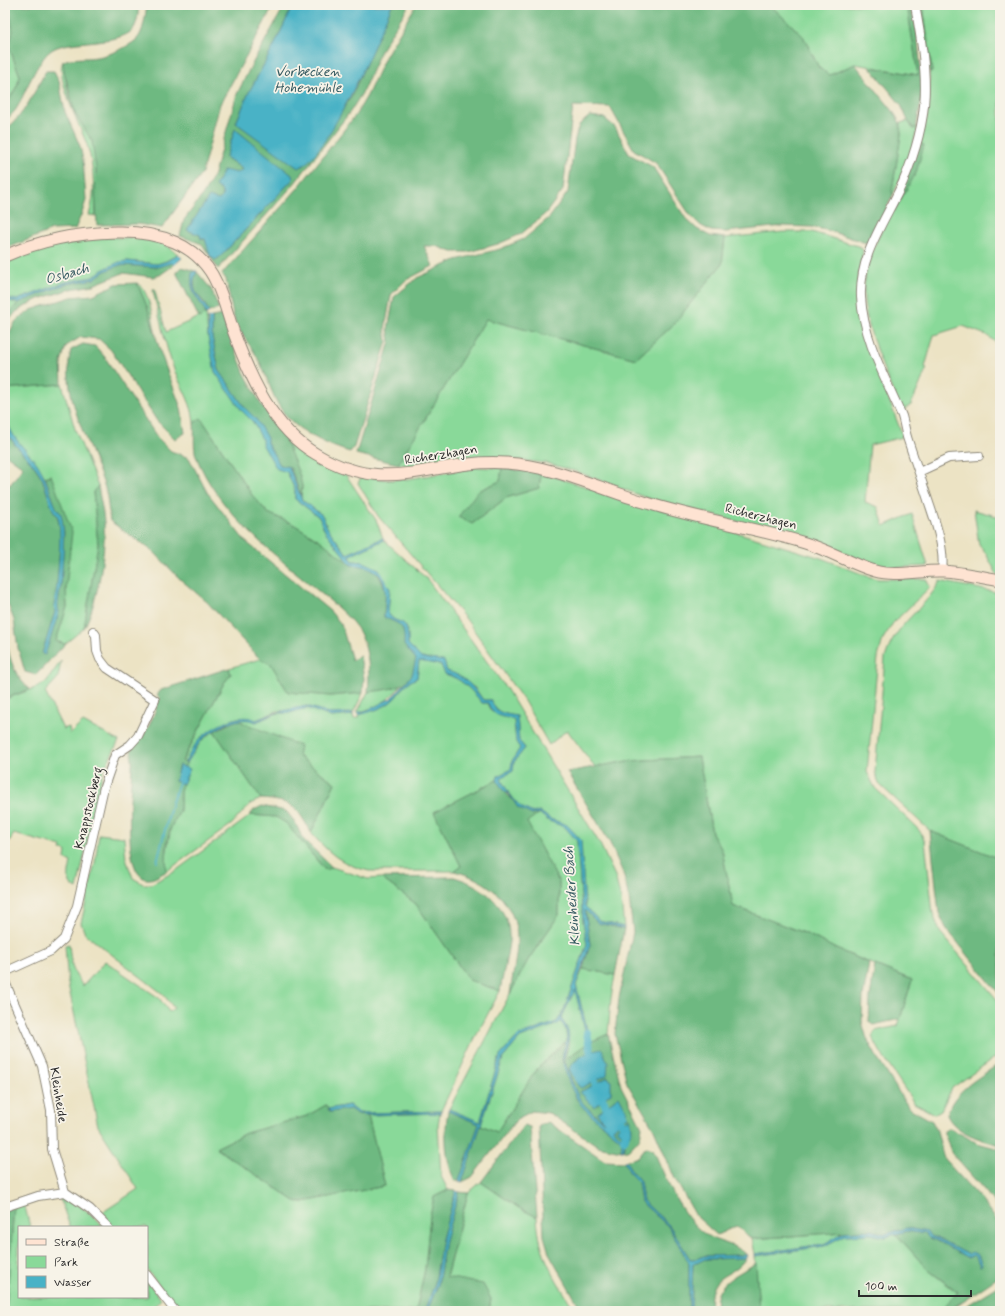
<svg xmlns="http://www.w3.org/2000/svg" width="1005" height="1316" font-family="Mynerve,sans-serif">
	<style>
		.green { fill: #89d999; stroke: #5a8262 }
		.forest { fill: #6eb981; stroke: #4c7256; fill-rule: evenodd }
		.water { fill: #48b2c6; stroke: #3a6e78 }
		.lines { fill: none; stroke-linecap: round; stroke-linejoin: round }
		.stream { stroke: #48b2c6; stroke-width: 2 }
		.canal { stroke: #48b2c6; stroke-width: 8 }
		.street-casing { stroke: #8c8778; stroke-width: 10 }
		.secondary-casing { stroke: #8c8778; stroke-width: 13 }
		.street { stroke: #fff; stroke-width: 8 }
		.secondary { stroke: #fee3d2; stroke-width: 11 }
		.labels { text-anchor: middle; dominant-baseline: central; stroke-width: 3.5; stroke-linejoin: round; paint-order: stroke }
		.street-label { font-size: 13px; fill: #2b2b2b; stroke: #f7f3e8 }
		.water-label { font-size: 14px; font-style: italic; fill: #355a61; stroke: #f7f3e8 }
	</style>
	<rect width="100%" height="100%" fill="#f7f3e8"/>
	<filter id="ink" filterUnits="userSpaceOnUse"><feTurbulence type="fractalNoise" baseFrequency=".025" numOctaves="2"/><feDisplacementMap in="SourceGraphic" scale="8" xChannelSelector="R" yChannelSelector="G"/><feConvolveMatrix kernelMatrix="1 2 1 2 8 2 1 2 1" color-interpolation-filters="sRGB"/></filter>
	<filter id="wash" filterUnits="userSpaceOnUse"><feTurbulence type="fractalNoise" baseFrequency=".012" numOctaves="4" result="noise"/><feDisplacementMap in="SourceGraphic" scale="16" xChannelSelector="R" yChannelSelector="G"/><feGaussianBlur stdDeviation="0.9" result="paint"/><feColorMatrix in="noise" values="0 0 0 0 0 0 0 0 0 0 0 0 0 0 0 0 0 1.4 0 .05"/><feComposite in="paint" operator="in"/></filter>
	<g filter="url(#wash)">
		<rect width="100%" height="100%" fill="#ece3c4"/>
		<path class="green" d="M5,5H8L13,31L9,47L20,76L17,86L5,107Z
			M770,5H907L918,75L855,64L830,75L819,68L803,36Z
			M923,5H1000V345L986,335L963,326L934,335L925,367L927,368L911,405L902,411C889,385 866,329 864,300C863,286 866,269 871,255C876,240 885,225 892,210L893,211C911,167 934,121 929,72H932Z
			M63,61C65,78 68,97 75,113C79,123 89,131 92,142C99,165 94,192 96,216L89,215C96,196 94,167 88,148C83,131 54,77 63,61Z
			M908,121L913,129L918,127L910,155L893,195L892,191L901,135L900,123Z
			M783,232H812L861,247L863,251L858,281L865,336L903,437L870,445L865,502L878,507L884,526L912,514L928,566L890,568L876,566L820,543L647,498L578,472L546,463L495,458L463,459L418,467L398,464L486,319L636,359L673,325L722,264L725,238Z
			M100,237L149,239L165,244L178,254L166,261L157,264L127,261L102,270L93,277L66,282L17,300L5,298V262C35,247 67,240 100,237Z
			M137,283C150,290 153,322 156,336L147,306Z
			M154,288L166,332L206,314L208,337L242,411L253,422L287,472L295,490V499L319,517L325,531L349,562L342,559L321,541L293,524L268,513L252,495L201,418L194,423C193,405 182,388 175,372C165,346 160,318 153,291Z
			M5,300L18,303L5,319Z
			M62,384L75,429L98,486L93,492L98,544L84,628L65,644L56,641L67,607L66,588L50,475L45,477C34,460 12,443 7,423C4,412 5,401 5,389Z
			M282,432L346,475L376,520L383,538L347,554L328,529L322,515L302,500L301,496L302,486Z
			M477,467L502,468L500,481L478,491L472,524L506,498L539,488L541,473L821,558L867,576L878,579H926L930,587L893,623L883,639L878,657L867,772L875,788L919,830L925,841L933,914L940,932L1000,1003V1054L952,1088L941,1110L934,1114L914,1103L884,1058L872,1037L875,1031L898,1026L912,980L836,949L809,935L733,906L722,850L712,833L699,757L628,761L595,767L567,730L549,745L524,701L466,619L378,516L358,483L362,476L389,480L408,479Z
			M974,510L1000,517V576H998L986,554L979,545Z
			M384,540L427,579L506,688L600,844L615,876L621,899L624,927L599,921L585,906L580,840L567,825L550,819L539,811L533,813C529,811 524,809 521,807C516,803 501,783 501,778L513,771L514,762L525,748L519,741L517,716C504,714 495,713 491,700H483L475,688L447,671L443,661L420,658L408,644C409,613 397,628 388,613L390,589L364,562L353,561L349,556Z
			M940,581L1000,593V859L930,831L879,784L875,772L885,658C897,620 923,612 940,581Z
			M260,659L271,664L288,692L330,696L363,693L353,713L331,714L307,706L288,711H277L256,720L237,718L213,729L200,738L185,763L182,762L224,683L231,674L229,668Z
			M61,661L58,678L45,692L63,729L69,727L70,734L83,722L119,741L103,771L77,889C65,883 69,873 71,862L65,859L66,851L61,850L62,847L14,834L5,847V699L38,687L46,682Z
			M419,661L441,664L445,674C461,678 472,690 482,703H488L490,710L514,719L516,742L520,748L512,761L511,769L498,776L497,780L434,812L461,866L454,871H369C342,865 329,853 311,833L335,783L298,756L237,720L251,719L256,722L277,713H289L307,708L331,717L353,715L354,719L359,717L358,715C370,712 385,708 394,699C403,689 403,684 417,678Z
			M402,684C389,701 378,707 357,713L368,692L392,688Z
			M214,731L261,799L250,804L232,824L167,871L165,862L171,827L180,811V787L189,770L184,767L202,740Z
			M539,813L549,821L565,827L577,841L583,921L587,944L564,1010L557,1022L518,1036L500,1056L480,1122L449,1109L528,960L559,915V882L526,822Z
			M250,815L276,817L286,823L325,870L332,867L368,879L381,878L416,904L469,980L500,991L474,1040L441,1111L368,1113L358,1112L349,1105L328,1109L326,1105L307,1116L246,1133L216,1148L298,1203L385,1186L368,1115L440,1113L438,1125L441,1176L448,1190L434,1197L430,1216L425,1269L416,1311H180L147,1270V1227H112L100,1214L138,1189L98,1126L68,984L65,945L69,944C71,963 71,970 83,986L105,961L159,998L169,1012L174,1008L163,994L85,934L81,923L95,863L99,834L124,837L126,859L133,878L143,884H151L174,872L246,819Z
			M583,969L615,975L611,998L608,1034L590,1042L576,985Z
			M575,989L588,1043L564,1060C569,1044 572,1033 561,1019Z
			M560,1021L565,1027L567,1040L536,1070L497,1132L481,1125L503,1058L520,1038L558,1024Z
			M481,1182L519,1208L537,1217C539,1257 555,1277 575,1311H489L491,1299L446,1278L468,1193Z
			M59,1196C71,1197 97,1218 104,1227H70Z
			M24,1203L30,1227H19V1297H147V1281L161,1299L150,1311H6L14,1206Z
			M844,1232L824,1244L755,1254L752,1239Z
			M871,1234L885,1237L896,1234L927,1269L958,1293L940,1311H759L755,1256L824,1246L845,1235Z"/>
		<path class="forest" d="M8,5H139C138,12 138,20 135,26C128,45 73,39 55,48C39,55 26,91 18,106C15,112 10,116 6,120L5,107L17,86L20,76L9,47L13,31Z
			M147,5H274L220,104L202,173L162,228L138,224L97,225L95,193L96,170L92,141L75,113L64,71L63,61C75,57 85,59 97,57C107,56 128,47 136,40C144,33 145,15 147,5Z
			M285,5H293L274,46L249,92L236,123L303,166L317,150L352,95L392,5H409L381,50L362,93L350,112L294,184L218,269L202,244L180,236L184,220L204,193L213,177L237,94L251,66ZM235,129L293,179L220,257L205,239H201L200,235L187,230L223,196L221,190L242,170L241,168L226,157Z
			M416,5H770L803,36L819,68L830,75L855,64L893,111L900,123L901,135L892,191L893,195L871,240L866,243L830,231L812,227L783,226L725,232L711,231L700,225L690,215L656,163L634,150L610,107L573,106L563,190L546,213L521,234L498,244L468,252H452L436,246H424L433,266L406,280L391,295L385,329L387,341L354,447L350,452C331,447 302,433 289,419C272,402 268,375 256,355C250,344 239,333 235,321C231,308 229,293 226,279L222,274L298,188L355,116L367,96L385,57Z
			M907,5H911L917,32L923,92L916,128L914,129L908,121L901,105L870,67L918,75Z
			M918,5H923L932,72H929Z
			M46,71H54L59,81L65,112L80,146L83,160L86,200L82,213L75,229L52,230L5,249V130C25,115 34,92 46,71Z
			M590,116L604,118L615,127L629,154L653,167L686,219L697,229L710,236L725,238L722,264L673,325L636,359L486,319L398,464L356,454L390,341L388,329L394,297L417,278L456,260L500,249L524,239L550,217L568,192L575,139L579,125Z
			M920,143L924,145L916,173L894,211L892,210Z
			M172,263L174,265L160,275L153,277L123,273L93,285L71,289L36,300L16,312L5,325V319L18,303L66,284L94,279L103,272L120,265L158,267Z
			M182,267L195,271L192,274C190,296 198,295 206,314L199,318L176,272Z
			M197,272L211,289L219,309L209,312L203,301L195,292L194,276Z
			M137,283L147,306L161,354L181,408L185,433L175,439L157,421L111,350L99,339L81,337L66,346L61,362L62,384L5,389V367H9L6,346L8,335L16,321L31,310L71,297L93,295L116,284Z
			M222,315L244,372L262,406L282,432L300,476L302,486L301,496L290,467L280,465L267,443L256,419L245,408L219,370L212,337V317Z
			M83,344L95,346L104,356L157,437L171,451L189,458L207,492L245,541L330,611L341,624L352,660L360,656L364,678L363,693L330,696L288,692L271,664L260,659L207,602L180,579L154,552L110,521C108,509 108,494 103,482C89,442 60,393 71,350Z
			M201,418L252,495L268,513L293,524L321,541L351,565H363L377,572L386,590L384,617C402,625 405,625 405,645L416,659C415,663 415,670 412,675C404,689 383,690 368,692C370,672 369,652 360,633C353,619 329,600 317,590C273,553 218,513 196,456C193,447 195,433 194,423Z
			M5,428L15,445L33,464L42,478L53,510L57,515L61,532L57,586L54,606L55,612L42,654L59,612L57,606L61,586L64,532L60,513L56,508L45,477L51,475L72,532L66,588L67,607L56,641L65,644L36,675L25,672L18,648L14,620L5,597V483L10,485L23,467L5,454Z
			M502,468L541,473L539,488L506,498L472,524L458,517L478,491L500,481Z
			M98,486C100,498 103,510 104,522C106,551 98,602 84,628L98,544L93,492Z
			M5,628C7,649 12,676 30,689L5,699Z
			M229,668L231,674L224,683L182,761L187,763L184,767L179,765L175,781L183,784C178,790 181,801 180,808C179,815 175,819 172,825C167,834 165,861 167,871C159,875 150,883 142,877C123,864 131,788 132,766C133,761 130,753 132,748C134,743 141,738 144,734C152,723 155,710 160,698L157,695L161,690Z
			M237,720L300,746L298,756L335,783L311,833C297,806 292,801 261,799L214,731Z
			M699,757L712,833L722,850L733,906L809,935L836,949L869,963L863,997L862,1022L867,1039L879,1061L909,1108L932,1121L937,1131L944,1159L979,1197L998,1222L1000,1229V1272L997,1278L948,1311H940L958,1292L927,1269L896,1234L907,1231L926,1234L929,1238L938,1241L969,1258L973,1255L976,1257L980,1266L982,1265L978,1255L972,1253L969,1255L939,1239L930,1236L927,1232L907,1228L885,1234L871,1230L752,1239L736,1226L717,1235L696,1216L675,1179L654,1129L627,1083L615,1034L619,998L633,932L629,898L623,873L610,843L567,772L628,761Z
			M497,780C506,795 518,807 532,815L539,813L527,822L559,882V915L528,960L510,994C512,977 517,958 517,941C518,904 488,879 454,871L461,866L434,812Z
			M262,806L286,811L295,822L303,839L332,867L325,870L286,823L276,817L250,815L254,810Z
			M930,831L1000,859V995L946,928L939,913Z
			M454,877C483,885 512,908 509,942C507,958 503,974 500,991L469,980L416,904L381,878Z
			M585,910L598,923L624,929L615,975L583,969L590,944Z
			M875,965L912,980L900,1019L873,1025L869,1022L870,997Z
			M608,1034L621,1086L642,1127L640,1138L630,1149L623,1151L625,1140L586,1107L579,1099L564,1060L588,1043ZM592,1051L581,1088L573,1063ZM608,1077L611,1093L594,1106L580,1092ZM619,1097L623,1106H605Z
			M567,1040L562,1060L577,1100L622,1141L621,1151L598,1146L549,1113L532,1111L517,1119L472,1177L462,1182L481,1125L497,1132L536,1070Z
			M1000,1063V1145C982,1140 955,1133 947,1115C953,1090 981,1077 1000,1063Z
			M326,1105L330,1112L350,1109L357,1114L368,1115L385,1186L298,1203L216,1148L246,1133L307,1116Z
			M448,1111L479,1124L459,1181H455C445,1162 444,1132 448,1111Z
			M548,1122L605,1161L624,1162L631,1175L638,1182L641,1202L668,1226L689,1263V1311H582L549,1253L544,1236L539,1126Z
			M524,1125L530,1127L537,1217L519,1208L481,1182Z
			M950,1128L977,1143L1000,1149V1211L986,1192L952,1154L944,1133V1131Z
			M646,1147L653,1149C666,1178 679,1216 706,1235C718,1243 737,1244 747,1255L704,1256L697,1259H690L669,1225L643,1201L640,1181L633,1173L626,1161L638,1157Z
			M448,1190L456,1191L442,1239L435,1284L424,1311H416L425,1269L430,1216L434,1197Z
			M459,1192L468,1193L446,1277L483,1284L491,1299L489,1311H427L438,1285L445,1240Z
			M14,1206L6,1311H5V1209Z
			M746,1258C730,1281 707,1270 711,1311H691L693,1263H697L704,1259Z
			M756,1263L759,1311H717C712,1283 736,1276 756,1263Z
			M1000,1285V1311H958Z"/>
		<path class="water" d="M293,5H392C379,35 326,161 298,168L236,123L249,92L274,46Z
			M235,129L292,175L293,179L220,257L215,260L210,256L205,239H201L200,235L187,230L209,197L219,200L223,196L221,190L215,186L224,170L238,173L242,170L241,168L226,157Z
			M178,254L182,258L174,265L172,263L158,267L120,265L103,272L94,279L66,284L18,303L5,300V298L17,300L66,282L93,277L102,270L119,262L127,261L157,264L167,261Z
			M195,271H197C188,291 200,296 209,312L206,314C198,295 190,296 192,273Z
			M212,317V337L219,370L245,408L256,419L267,438V443L280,465L289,467L302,500L322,515L328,529L347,554L383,538L384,540L349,556L353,561L364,562L379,569L390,589L388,613C397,628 409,613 408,644L421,658L444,661L447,671C463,675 474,687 483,700H491C495,713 504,714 517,716L519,741L525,748L514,762L513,771L501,778C501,783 516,803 521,807C524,809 529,811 533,813L539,811L550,819L567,825L581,840L585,906L599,921L624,927V929L598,923L585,910L590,945L576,985L590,1042L588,1043L575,990L561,1019C575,1036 566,1041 564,1059C564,1063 568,1069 569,1074C579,1101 581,1104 604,1122L597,1113L619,1096C622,1103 627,1109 628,1116L613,1129L625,1140L623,1151H621L622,1141C609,1128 585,1114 577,1099C571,1089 565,1073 563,1062C560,1046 575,1038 560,1021L558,1024L520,1038L503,1058L462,1182L459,1181L479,1124L448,1111L449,1109L480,1122L500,1056L518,1036L557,1022L564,1010L587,944L583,921L577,841L565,827L549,821L539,813L532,815L518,808L509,794L503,790L497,780L498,776L511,769L512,761L520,748L516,742L514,719C502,717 492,716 488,703H482C472,690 461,678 445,674L441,665L419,661L417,678C403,684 403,689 394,699C385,708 370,712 358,715L357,713L368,710L392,698L412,675L416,659L404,645C405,625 402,625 384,617C387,587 388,566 351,565L325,531L319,517L295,499V490L287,472L277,469L262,444V439L253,422L242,411L215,372L208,337V318Z
			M5,414C10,437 22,445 36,462C46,476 49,491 56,507C57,510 60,512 61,514C66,530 62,567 61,585C60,594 56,603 59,612L45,655L42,654L55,612C53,603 56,594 57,585C58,570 63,526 57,515C56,513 54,512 53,510C48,500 47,488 42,478C29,452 5,447 5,414Z
			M307,706L331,714L353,713V715L331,717L307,708L289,713H277L256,722C240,714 215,728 203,739C197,745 192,755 187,763L185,762C190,754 194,744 201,738C212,727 241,711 256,720C273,713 289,709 307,706Z
			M179,765L190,769L183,784L175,781Z
			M602,1049L608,1063L607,1075L581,1088L578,1086L569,1069C575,1058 589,1051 602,1049Z
			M608,1077L611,1081V1093L594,1107L580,1092Z
			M349,1105L358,1112L368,1113L441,1111L440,1113L368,1115L357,1114L350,1109L330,1112L328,1109Z
			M630,1117L632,1130L629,1136H626L616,1129Z
			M626,1161L633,1173L640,1181L643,1201L669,1225L690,1259H697L704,1256L747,1255L746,1258L705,1259L697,1263H693L691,1311H689V1263L668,1226L641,1202L638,1182L631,1175L624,1162Z
			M456,1191L459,1192L445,1240L438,1285L427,1311H424L435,1284L442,1239Z
			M907,1228L927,1232L930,1236L939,1239L969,1255L972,1252L978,1255L982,1265L980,1266L976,1257L973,1255L969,1258L938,1241L929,1238L925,1234L907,1231L885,1237L871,1234L845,1235L824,1246L755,1256V1254L824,1244L844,1232L871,1230L885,1234Z"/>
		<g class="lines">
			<path class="stream" d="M157,862L172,802L180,780"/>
			<path class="canal" d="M587,1033L592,1060
				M593,1072C594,1083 599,1094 605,1104C611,1116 632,1123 624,1140"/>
		</g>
	</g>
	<g filter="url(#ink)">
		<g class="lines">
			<defs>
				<path id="street" d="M915,5C928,76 932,114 903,182C886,220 859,254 861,297C863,339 886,379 902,416C904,423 905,430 907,437C914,459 922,481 929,503C936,524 945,549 942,571
					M919,472L949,458L979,456
					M5,972L51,951L64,939L77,906L104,787L115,755L130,745L138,736L155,700L107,668L100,659L97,651L96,635L93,631
					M5,982L42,1066L51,1110L52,1149L65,1192
					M5,1207L38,1196L65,1192L90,1209L108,1227
					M147,1275L175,1311"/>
				<path id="secondary" d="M5,256C40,240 78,233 116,232C157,231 199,243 217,284C224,299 228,316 234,333C250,377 273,429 316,454C390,498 432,458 506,463C554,466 598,488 644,502C697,519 752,527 805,543C829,550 851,564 875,571C896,577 921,570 943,571C962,572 982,577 1000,580"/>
			</defs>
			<use href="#street" class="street-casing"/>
			<use href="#secondary" class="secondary-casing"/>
			<use href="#street" class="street"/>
			<use href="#secondary" class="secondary"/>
		</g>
	</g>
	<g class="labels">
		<g class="street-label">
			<text transform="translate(441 455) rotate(-9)">Richerzhagen</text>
			<text transform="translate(761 517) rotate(14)">Richerzhagen</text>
			<text transform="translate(89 808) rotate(-76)">Knappstockberg</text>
			<text transform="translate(58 1095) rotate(81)">Kleinheide</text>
		</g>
		<g class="water-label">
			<text x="308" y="72">Vorbecken<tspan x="308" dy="16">Hohemühle</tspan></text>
			<text transform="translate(67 274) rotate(-16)">Osbach</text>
			<text transform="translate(572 896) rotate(-94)">Kleinheider Bach</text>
		</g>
	</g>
	<rect width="1005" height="1316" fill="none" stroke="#f7f3e8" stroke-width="20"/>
	<rect x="18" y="1226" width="130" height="72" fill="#f7f3e8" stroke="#a5a39c"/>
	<rect x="26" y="1239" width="20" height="6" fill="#fee3d2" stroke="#a5a39c"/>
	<text x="54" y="1246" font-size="12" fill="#2b2b2b">Straße</text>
	<rect x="26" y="1256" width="20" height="12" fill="#89d999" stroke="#a5a39c"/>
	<text x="54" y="1266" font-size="12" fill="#2b2b2b">Park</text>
	<rect x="26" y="1276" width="20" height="12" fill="#48b2c6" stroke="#a5a39c"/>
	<text x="54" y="1286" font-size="12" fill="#2b2b2b">Wasser</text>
	<path d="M859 1290v6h112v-6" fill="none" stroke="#2b2b2b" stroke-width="2"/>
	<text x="865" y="1290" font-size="12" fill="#2b2b2b" stroke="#f7f3e8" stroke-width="3" paint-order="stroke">100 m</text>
</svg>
